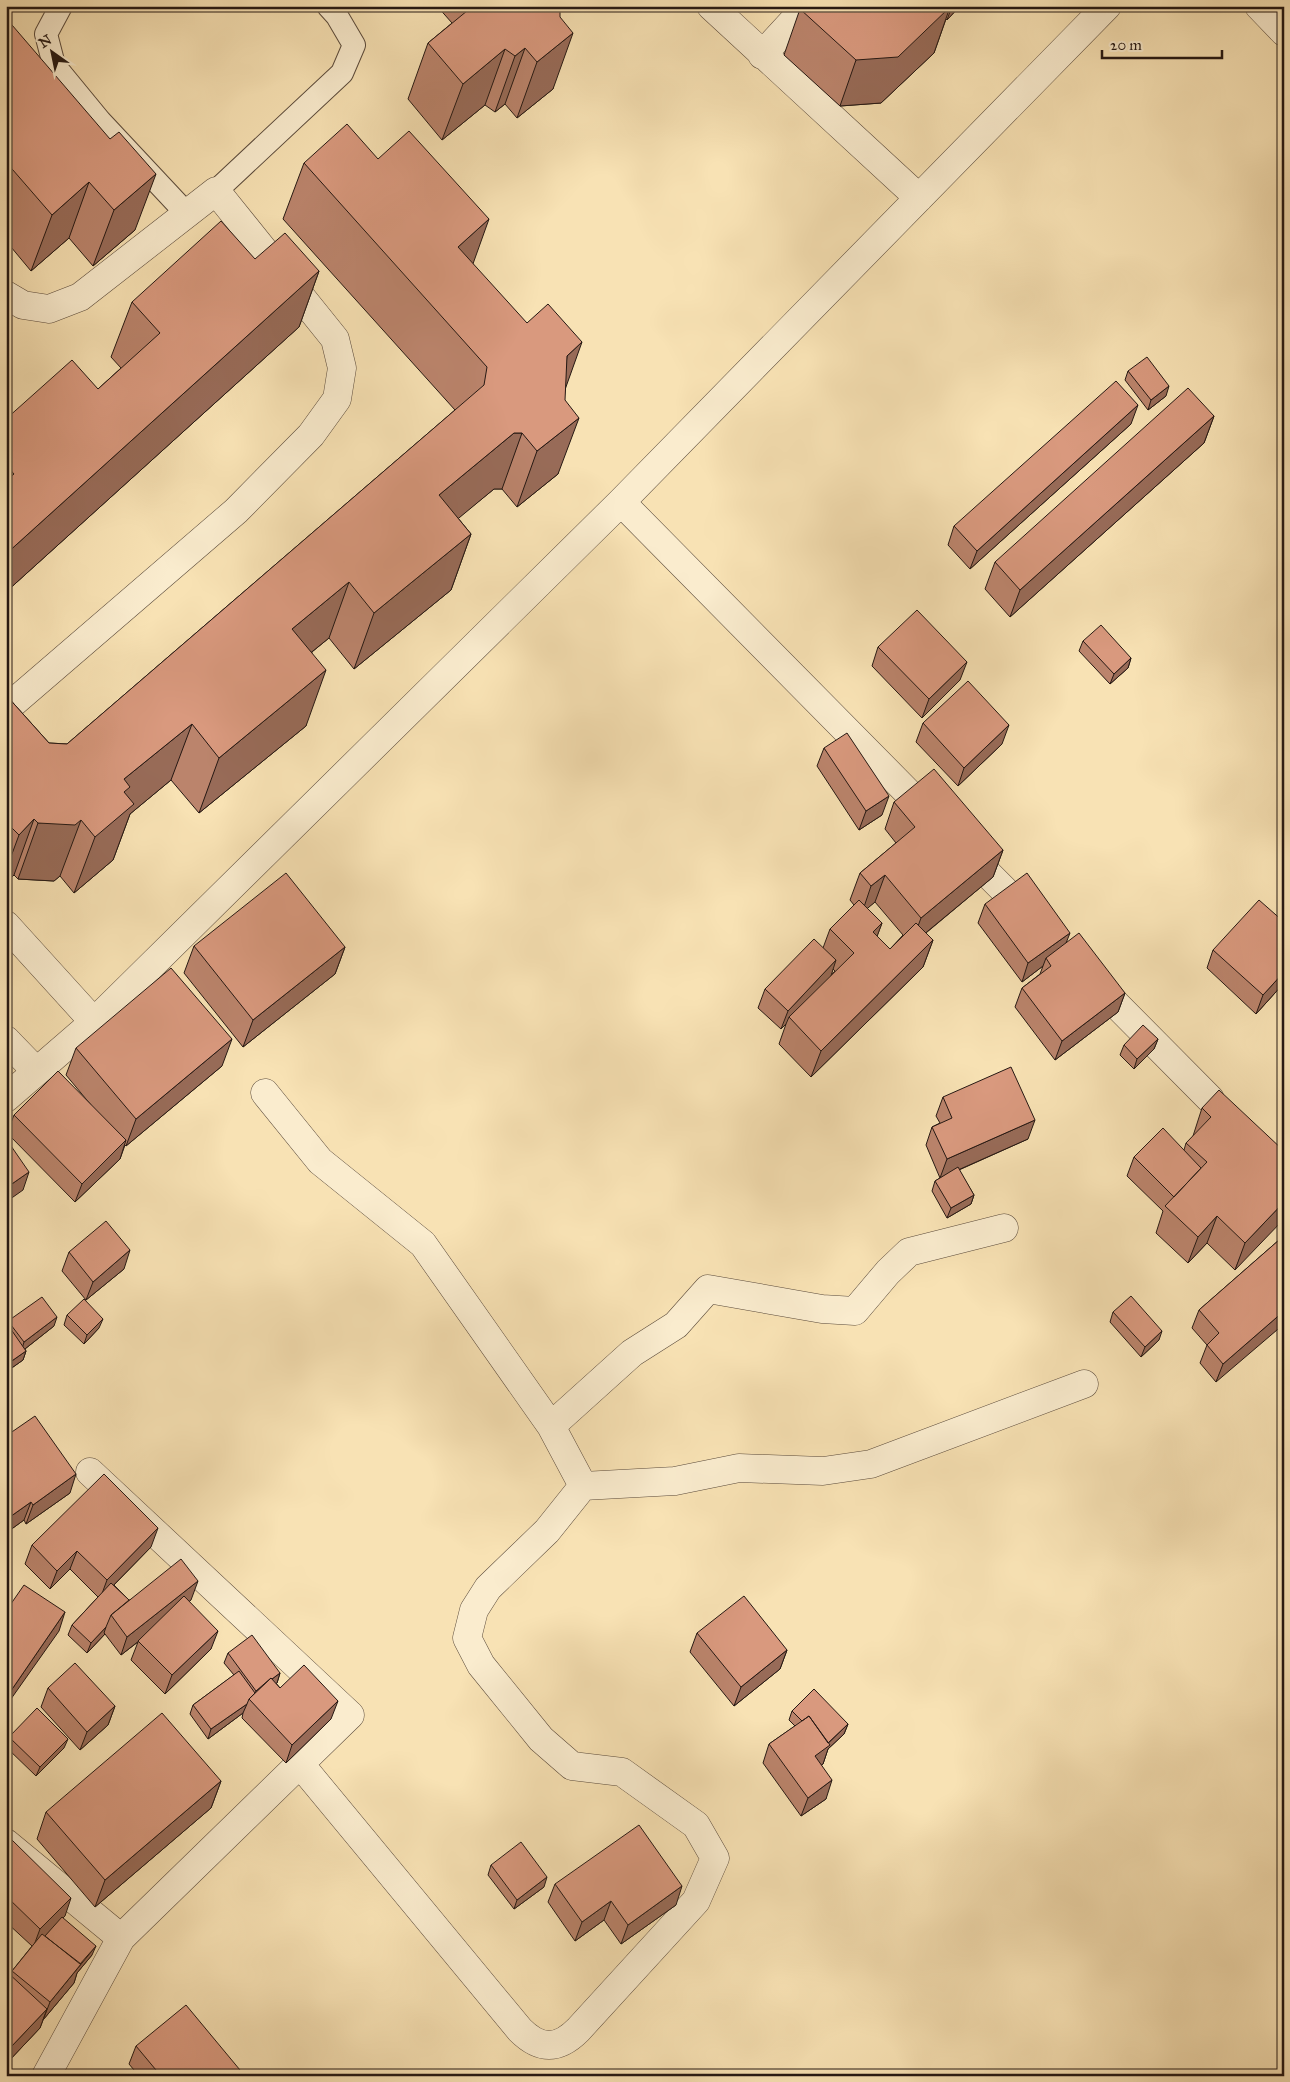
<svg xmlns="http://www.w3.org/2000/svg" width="1290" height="2082" font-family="'IM FELL Great Primer',serif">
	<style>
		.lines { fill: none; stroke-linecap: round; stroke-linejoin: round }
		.lane-casing { stroke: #5a4a3b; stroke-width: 24 }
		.street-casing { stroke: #5a4a3b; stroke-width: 29 }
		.lane { stroke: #faecce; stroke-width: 22 }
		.street { stroke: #faecce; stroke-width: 28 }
		.wall { fill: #bb846c; stroke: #251813; fill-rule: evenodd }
		.shaded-wall { fill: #986b58; stroke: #251813 }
		.building { fill: #d9997e; stroke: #251813 }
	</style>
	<rect width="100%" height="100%" fill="#f8e2b4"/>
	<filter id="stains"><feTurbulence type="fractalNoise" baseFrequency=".004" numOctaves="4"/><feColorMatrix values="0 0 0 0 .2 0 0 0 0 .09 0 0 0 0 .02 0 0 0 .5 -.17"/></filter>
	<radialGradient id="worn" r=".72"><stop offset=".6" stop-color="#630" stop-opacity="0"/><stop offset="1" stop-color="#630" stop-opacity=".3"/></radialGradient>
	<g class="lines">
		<defs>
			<path id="lane" d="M61,6L46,34L54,65L100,121L187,214
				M216,191L342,73L354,45L337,16L328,6"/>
			<path id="street" d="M711,6L919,198
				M1259,6L1284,32
				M762,55L807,6
				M6,295L23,305L49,309L80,297L216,191L335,339L342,368L337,399L311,435L236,511L6,709
				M621,502L932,817
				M966,852L1031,917
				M6,925L94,1022
				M1092,980L1210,1099
				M6,1040L36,1071
				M265,1093L320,1161L423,1244L551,1426L583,1486L547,1531L488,1588L474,1610L467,1638L481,1665L541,1739L572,1766L622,1772L696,1825L715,1858L696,1901L578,2030C558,2050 540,2050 520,2030L300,1764
				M6,1098L94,1022L621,502L1107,6
				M551,1426L632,1353L676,1325L708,1289L822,1309L855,1311L888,1272L909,1252L1004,1228
				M583,1486L675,1481L739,1468L823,1471L871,1464L1084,1384
				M6,1843L121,1938
				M46,2076L121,1938L350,1715L90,1472"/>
		</defs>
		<use href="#lane" class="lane-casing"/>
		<use href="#street" class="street-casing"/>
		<use href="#lane" class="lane"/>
		<use href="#street" class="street"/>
	</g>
	<path class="wall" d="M437,6H560L553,89L517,118L505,104L495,112L485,105L442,140L408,99L428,43L452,23Z
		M803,6H960L947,20L946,19L934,53L881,103L840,106L784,55L800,9Z
		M6,18L135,230L93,266L69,238L31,271L6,241Z
		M304,163L473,264L565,389L558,474L517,507L502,489H494L458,518L471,534L451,590L354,669L329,638L312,652L306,726L199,813L171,780L130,814L113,860L74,893L60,876L54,881L18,879L14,875L6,883V695L49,743L67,744L455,410L283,219Z
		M255,259L319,271L299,327L6,592V419L98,389L121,368L111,357L132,302Z
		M1128,371L1166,396L1148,410L1125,380Z
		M1214,416L1204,443L1010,617L985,589L995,562Z
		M1131,424L970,569L948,545L954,526Z
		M1083,641L1131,658L1128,668L1110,684L1079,651Z
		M878,647L960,680L922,718L872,666Z
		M923,723L1002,744L958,786L916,742Z
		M824,748L882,815L859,830L817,766Z
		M894,802L1003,850L993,877L926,933L933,940L923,967L811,1077L779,1044L786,1024L781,1029L758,1008L765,989L823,948L830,929L854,905L850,900L860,873L896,843L885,829ZM875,902L903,935L890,949L877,936L882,923L867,908ZM833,969L835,971L831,975Z
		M985,904L1067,942L1125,993L1118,1012L1055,1060L1015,1007L1022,988L1040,974L1043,966L1022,982L978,923Z
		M194,946L345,947L335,974L243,1047L184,973Z
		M1213,950L1284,983L1256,1014L1207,968Z
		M1158,1039L1154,1049L1134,1069L1120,1055L1124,1045Z
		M76,1048L222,1066L126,1146L125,1145L120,1159L75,1202L7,1133L14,1115L91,1105L66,1075Z
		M943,1097L1028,1139L959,1170L974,1195L971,1204L947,1218L932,1191L935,1181L940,1178L926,1145L932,1127L940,1123L936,1116Z
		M1202,1108L1284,1151L1235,1270L1207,1243L1188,1263L1156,1233L1163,1211L1127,1176L1134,1157L1184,1150L1186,1143L1193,1136Z
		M1279,1240L1216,1382L1200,1363L1207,1345L1192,1328L1199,1310Z
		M69,1252L124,1269L86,1300L62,1271Z
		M1113,1312L1159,1340L1141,1357L1110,1322Z
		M67,1315L99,1328L84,1344L64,1325Z
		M8,1321L54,1326L25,1349L26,1351L23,1360L6,1372V1327Z
		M6,1436L70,1493L26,1524L24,1520L6,1533Z
		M32,1545L151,1547L114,1585L129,1600H191L189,1601L211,1649L165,1694L131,1660L138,1642L121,1655L105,1634L87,1653L68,1635L72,1625L98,1597L70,1569L50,1589L25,1564Z
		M697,1633L787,1650L780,1669L734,1706L690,1652Z
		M228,1653L280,1673L277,1683H276L280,1688L331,1719L286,1763L242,1718L243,1713L208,1739L190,1714L193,1705L234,1675L224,1663Z
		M48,1688L115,1706L108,1725L80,1750L41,1707Z
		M792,1711L848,1724L844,1734L828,1749L823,1764L821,1765L826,1799L801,1816L763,1763L769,1744L795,1726L789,1720Z
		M9,1737L64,1748L36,1776L6,1747Z
		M221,1781L211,1808L95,1907L37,1839L46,1812Z
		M6,1846L65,1916L63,1918L92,1955L77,1973L74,1983L43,2020L40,2028L6,2064V1971L11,1975L12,1971L32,1946L6,1922Z
		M491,1865L544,1887L514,1909L488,1875Z
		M555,1884L676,1905L621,1944L604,1920L575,1941L548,1902Z
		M136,2046L245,2076H139L129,2064Z"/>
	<path class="shaded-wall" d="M952,6H960L947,20Z
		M950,7L934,53L881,103L840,106L856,60Z
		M573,33L553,89L517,118L537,62Z
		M525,48L505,104L495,112L515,56Z
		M505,49L485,105L442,140L463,84Z
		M156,174L135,230L93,266L114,210Z
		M89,182L69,238L31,271L52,215Z
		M489,219L469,275L458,247Z
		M319,271L299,327L6,592V554Z
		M582,342L562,398L567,356Z
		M1169,386L1166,396L1148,410L1151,400Z
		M1138,405L1131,424L970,569L977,551Z
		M1214,416L1204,443L1010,617L1020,590Z
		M579,418L558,474L517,507L537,451Z
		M514,433H522L502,489H494L419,551L439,495Z
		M471,534L451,590L354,669L374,613Z
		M349,582L329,638L272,684L292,629Z
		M1131,658L1128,668L1110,684L1114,674Z
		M967,662L960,680L922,718L929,699Z
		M326,670L306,726L199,813L219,758Z
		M192,724L171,780L130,814L113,860L74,893L95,837L124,779Z
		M1009,725L1002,744L958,786L964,768Z
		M889,796L882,815L859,830L866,811Z
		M34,819L14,875L6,883V870L19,835Z
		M81,820L60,876L54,881L18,879L38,823Z
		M1003,850L993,877L911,945L921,918Z
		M885,875L875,902L862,913L871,886Z
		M882,923L872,950L873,932Z
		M1070,933L1063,951L1046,958L1043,966L1022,982L1028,963Z
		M933,940L923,967L811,1077L821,1051Z
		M345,947L335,974L243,1047L253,1020Z
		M836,960L830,979L789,1017L786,1024L781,1029L788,1011Z
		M1284,972V983L1256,1014L1263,995Z
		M1125,993L1118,1012L1055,1060L1062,1041Z
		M232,1039L222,1066L126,1146L136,1119Z
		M1158,1039L1154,1049L1134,1069L1137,1059Z
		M1035,1120L1028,1139L940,1178L947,1159Z
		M126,1140L120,1159L75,1202L82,1184Z
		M29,1172L23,1190L6,1202V1188Z
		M974,1195L971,1204L947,1218L951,1208Z
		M1284,1202V1219L1235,1270L1245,1243Z
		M1217,1216L1207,1243L1188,1263L1198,1237Z
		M130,1250L124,1269L86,1300L93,1282Z
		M1284,1311V1324L1216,1382L1223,1364Z
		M57,1317L54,1326L21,1352L24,1342Z
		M103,1319L99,1328L84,1344L87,1335Z
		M1162,1331L1159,1340L1141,1357L1145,1347Z
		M26,1351L23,1360L6,1372V1365Z
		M76,1474L70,1493L26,1524L33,1505Z
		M31,1502L24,1520L6,1533L7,1519Z
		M158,1528L151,1547L100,1599L107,1580Z
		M77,1551L70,1569L50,1589L57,1571Z
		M198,1581L191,1600L121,1655L127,1637Z
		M65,1612L59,1631L6,1706V1698Z
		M106,1627L104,1633L105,1634L87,1653L91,1643Z
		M218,1631L211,1649L165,1694L172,1675Z
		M787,1650L780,1669L734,1706L741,1687Z
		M280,1673L277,1683L252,1700L256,1691Z
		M338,1701L331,1719L286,1763L292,1745Z
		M247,1704L243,1713L208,1739L211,1729Z
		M115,1706L108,1725L80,1750L87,1732Z
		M848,1724L844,1734L828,1749L823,1764L808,1774L815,1756Z
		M68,1739L64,1748L36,1776L40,1767Z
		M832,1780L826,1799L801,1816L808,1798Z
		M221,1781L211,1808L95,1907L105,1880Z
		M547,1877L544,1887L514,1909L517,1900Z
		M682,1886L676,1905L621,1944L628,1925Z
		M71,1898L65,1916L33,1948L40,1929Z
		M611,1901L604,1920L575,1941L582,1922Z
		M96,1946L92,1955L77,1973L74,1983L43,2020L50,2002Z
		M47,2009L40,2028L6,2064V2059L10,2048Z"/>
	<path class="building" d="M473,6H560V17L573,33L537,62L525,48L515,56L505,49L463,84L428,43Z
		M803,6H949L950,7L898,57L856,60L800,9Z
		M6,18L110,139L119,132L156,174L114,210L89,182L52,215L6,162Z
		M347,124L378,159L409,131L489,219L458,247L527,323L548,304L582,342L567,356L565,400L579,418L537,451L522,433H514L439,495L471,534L374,613L349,582L292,629L326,670L219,758L192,724L124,779L130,787L124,792L134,804L95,837L81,820L75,825L38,823L34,819L19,835L6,822V695L49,743L67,744L484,385L487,367L304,163Z
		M221,221L255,259L285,233L319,271L6,554V481L14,474L6,465V419L72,360L98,389L160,333L132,302Z
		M1147,357L1169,386L1151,400L1128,371Z
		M1116,381L1138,405L977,551L954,526Z
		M1188,388L1214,416L1020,590L995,562Z
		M917,610L967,662L929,699L878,647Z
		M1101,625L1131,658L1114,674L1083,641Z
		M968,681L1009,725L964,768L923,723Z
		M847,733L889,796L866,811L824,748Z
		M934,769L1003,850L921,918L885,875L871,886L860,873L915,827L894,802Z
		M286,873L345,947L253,1020L194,946Z
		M1027,873L1070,933L1028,963L985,904Z
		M859,900L882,923L873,932L890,949L916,923L933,940L821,1051L789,1017L854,953L830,929Z
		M1259,900L1284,922V972L1263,995L1213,950Z
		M1079,933L1125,993L1062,1041L1022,988L1051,966L1046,958Z
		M814,939L836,960L788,1011L765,989Z
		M171,968L232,1039L136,1119L76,1048Z
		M1143,1025L1158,1039L1137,1059L1124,1045Z
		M1011,1067L1035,1120L947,1159L932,1127L952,1118L943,1097Z
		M58,1071L126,1140L82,1184L14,1115Z
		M1219,1090L1284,1151V1202L1245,1243L1217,1216L1198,1237L1165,1206L1207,1162L1186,1143L1211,1117L1202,1108Z
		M1163,1128L1201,1168L1174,1197L1134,1157Z
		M9,1143L29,1172L6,1188V1144Z
		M958,1167L974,1195L951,1208L935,1181Z
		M106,1221L130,1250L93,1282L69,1252Z
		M1279,1240L1284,1246V1311L1223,1364L1207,1345L1219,1333L1199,1310Z
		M1131,1296L1162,1331L1145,1347L1113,1312Z
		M42,1297L57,1317L24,1342L8,1321Z
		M84,1299L103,1319L87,1335L67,1315Z
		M8,1325L26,1351L6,1365V1327Z
		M35,1416L76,1474L33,1505L31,1502L7,1519L6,1436Z
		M104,1474L158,1528L107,1580L77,1551L57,1571L32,1545Z
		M181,1559L198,1581L127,1637L111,1615Z
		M111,1583L129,1600L111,1615L106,1627L91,1643L72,1625Z
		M24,1585L65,1612L6,1698V1611Z
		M184,1596L218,1631L172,1675L138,1641Z
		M744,1596L787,1650L741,1687L697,1633Z
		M252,1635L280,1673L272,1679L271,1678L256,1691L228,1653Z
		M75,1663L115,1706L87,1732L48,1688Z
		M304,1665L338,1701L292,1745L249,1699L271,1678L280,1688Z
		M239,1671L255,1693L249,1699L247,1704L211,1729L193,1705Z
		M814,1689L848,1724L828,1743L809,1716L802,1721L792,1711Z
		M37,1708L68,1739L40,1767L9,1737Z
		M162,1713L221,1781L105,1880L46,1812Z
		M809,1716L830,1745L815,1756L832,1780L808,1798L769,1744Z
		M639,1825L682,1886L628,1925L611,1901L582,1922L555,1884Z
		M12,1840L71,1898L40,1929L6,1896V1846Z
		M521,1842L547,1877L517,1900L491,1865Z
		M62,1917L96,1946L80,1964L45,1936Z
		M42,1934L81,1964L50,2002L12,1971Z
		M6,1971L47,2009L10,2048L6,2045Z
		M186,2005L245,2076H161L136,2046Z
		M98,2072L101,2076H94Z"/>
	<rect width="1290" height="2082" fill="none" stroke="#f8e2b4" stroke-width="25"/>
	<rect x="8" y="8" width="1275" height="2067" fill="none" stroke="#251813" stroke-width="2.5"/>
	<rect x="12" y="12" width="1265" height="2057" fill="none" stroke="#251813"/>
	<g transform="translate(52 52) rotate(327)" stroke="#faecce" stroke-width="4" paint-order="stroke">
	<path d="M0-4L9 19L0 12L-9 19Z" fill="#251813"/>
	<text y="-8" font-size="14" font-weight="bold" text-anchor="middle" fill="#251813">N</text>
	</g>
	<path d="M1102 50v8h120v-8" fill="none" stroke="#251813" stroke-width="2.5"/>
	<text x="1110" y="50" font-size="15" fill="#251813" stroke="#faecce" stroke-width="4" paint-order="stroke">20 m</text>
	<rect width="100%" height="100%" filter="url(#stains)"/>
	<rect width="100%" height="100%" fill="url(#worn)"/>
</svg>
